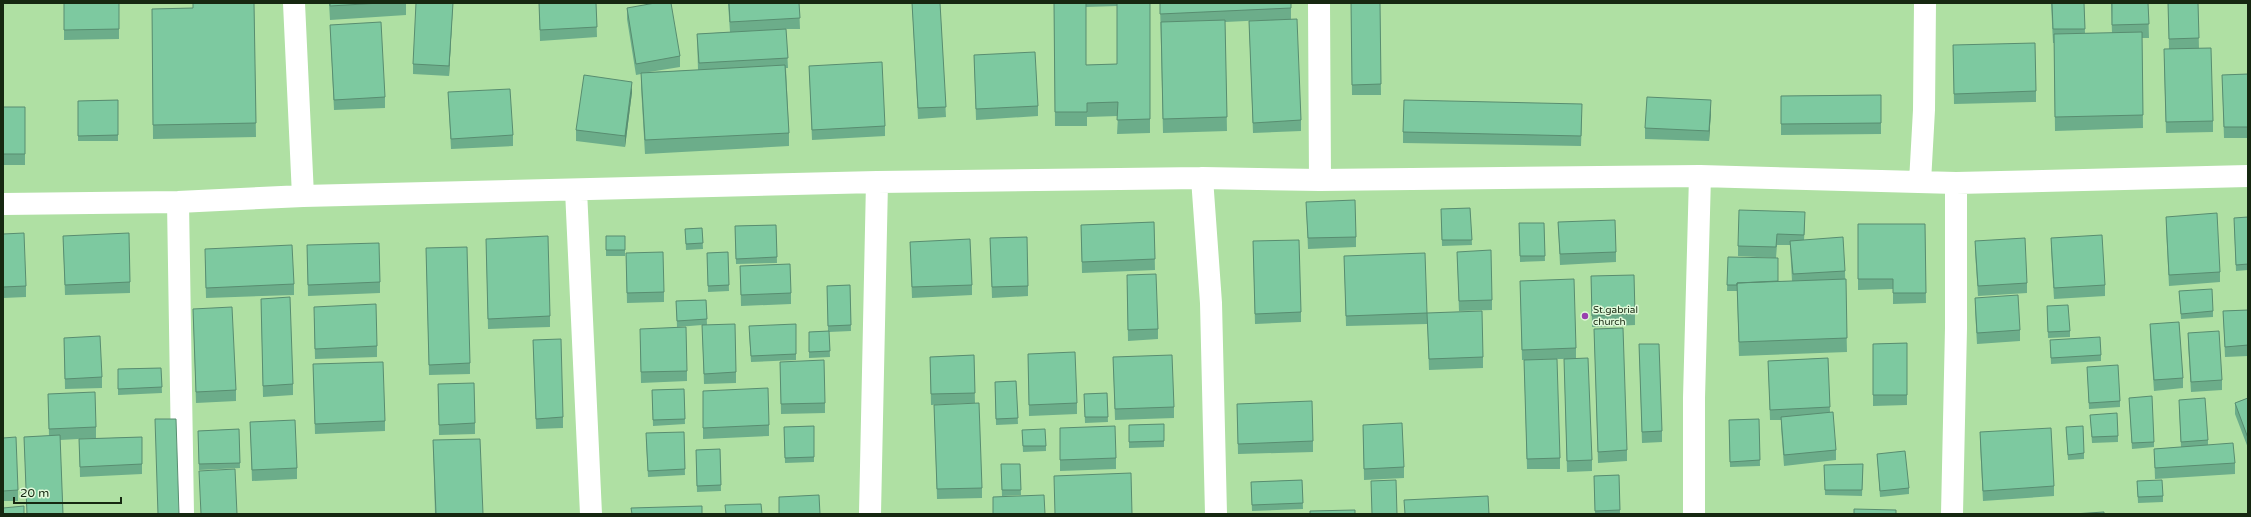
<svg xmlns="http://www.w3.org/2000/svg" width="2251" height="517" font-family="'Varela Round',sans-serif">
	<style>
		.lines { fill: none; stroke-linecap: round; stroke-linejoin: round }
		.minor { stroke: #fff; stroke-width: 22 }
		.wall { fill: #6cad8a; fill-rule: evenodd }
		.shaded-wall { fill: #588d70 }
		.building { fill: #7dc9a0; stroke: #588d70 }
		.poi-dot { fill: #9942af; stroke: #e1f9da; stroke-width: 1.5 }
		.labels { text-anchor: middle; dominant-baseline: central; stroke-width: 3; stroke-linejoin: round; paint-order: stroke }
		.poi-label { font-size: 10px; fill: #162811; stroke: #e1f9da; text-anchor: start }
	</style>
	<rect width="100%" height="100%" fill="#afe0a3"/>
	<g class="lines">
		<path class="minor" d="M294,3L303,196
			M1319,3L1320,180
			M1202,178L1211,303L1216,514
			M1920,182L1924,110L1925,3
			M576,190L591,514
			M178,202L183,514
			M3,204L178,202L303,196L877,182L1202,178L1320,180L1700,176L1956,183L2248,176
			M870,514L877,182
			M1694,514V398L1700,176
			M1952,514L1956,328V183"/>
	</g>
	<path class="wall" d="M64,3H119V39L64,40Z
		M254,3L256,137L153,139L152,9L193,8Z
		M329,3H406V15L330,20Z
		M453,3L449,76L413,74V64Z
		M539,3H596L597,37L540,41Z
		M728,3H799L800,29H786L788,68H786L789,133V146L645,154L641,87V74L636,75L627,19V8L680,56V67L649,72L698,70L697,34L730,32Z
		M912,3H940L946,117L918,119Z
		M1054,3H1150V133L1117,134L1118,116L1087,117V126H1055ZM1117,6V64L1086,65V7Z
		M1160,3H1291V19L1301,120V131L1253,133L1249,21L1289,19L1225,22L1227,131L1163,133Z
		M1351,3H1380L1381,95H1352Z
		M2051,3H2084L2085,33H2112L2111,3H2148L2149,38H2142L2143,128L2055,131L2054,43H2053Z
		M2168,3H2198L2199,49L2213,121V132L2166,133L2164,60L2169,49Z
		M330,25L385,97V108L334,110Z
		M1953,45L2036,91V102L1954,104Z
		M974,55L1038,106V116L976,120Z
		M809,66L885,126V136L812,140Z
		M2248,74V138H2224L2222,75Z
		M448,92L513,135V146L451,149Z
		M632,92L625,147L576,141V130Z
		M1881,95V134L1781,135V96Z
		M118,100V141H78V101Z
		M3,107H25V165H3Z
		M1711,111L1709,141L1645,139V128Z
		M1582,115L1581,146L1403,143V132Z
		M1306,202L1356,237V247L1308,249Z
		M1470,208L1472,245L1442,246L1441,209Z
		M2166,217L2220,272V282L2169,286L2166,227Z
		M2248,217V270L2236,271L2234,223Z
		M1154,222L1155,270L1082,273L1081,225Z
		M1558,222L1616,252V262L1560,265Z
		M1519,223H1544L1545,261L1520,262Z
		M1805,223L1804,240L1845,271L1847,352L1739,356L1737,291H1727L1728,257L1778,281H1792L1790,245H1777L1776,258L1738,256V246Z
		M1858,224H1925L1926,303L1893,304V289L1858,290Z
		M776,225L777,263L736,264L735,226Z
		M702,228L703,249L686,250L685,229Z
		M3,234L26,286V297L3,298Z
		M63,236L130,282V293L65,295Z
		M606,236L625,250V256H606Z
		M990,238L1028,286V296L992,298Z
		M2051,238L2105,285V296L2054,299L2051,248Z
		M486,239L550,316V327L488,329Z
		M1253,241L1301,312V322L1255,324Z
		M1975,241L2027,283V293L1978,296L1975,251Z
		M910,242L972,285V295L912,298Z
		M307,245L380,282V293L308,296Z
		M426,248L470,363V374L429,375Z
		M728,252L729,291L708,292L707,253Z
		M1457,252L1492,300V310L1459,311Z
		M626,253L664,292V302L627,303Z
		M1344,256L1427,313V324L1346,326Z
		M205,260L294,284V295L206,298Z
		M740,266L791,293V304L741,306Z
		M1591,276L1635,314V325L1592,327Z
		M1520,281L1576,348V358L1592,460V471L1567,472L1564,359H1543L1560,458V469H1527L1524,360H1522Z
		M850,285L851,331L829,332L830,357L809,358V332L828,331L827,286Z
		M1127,285L1158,329V339L1128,341Z
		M2179,291L2213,311V317L2181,319Z
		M1975,298L2020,330V341L1977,344L1975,309Z
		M261,299L293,384V395L263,397Z
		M706,300L707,325L736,372V383L704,384L702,325L677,327L676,301Z
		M2047,306L2070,331V337L2048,338Z
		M193,309L236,390V401L196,403Z
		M2248,310V356L2225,357L2223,311Z
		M1427,313L1483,357V368L1429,370Z
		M314,318L377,346V357L315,359Z
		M796,324V360L751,362L749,332Z
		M2150,324L2183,378V388L2154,391L2150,335Z
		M1594,329L1627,450V461L1598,463Z
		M2188,333L2222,380V390L2191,392L2188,343Z
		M64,338L102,377V388L65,389Z
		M533,340L563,417V428L536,429Z
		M640,340L687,371V381L641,383Z
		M2050,340L2101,355V361L2051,364Z
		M1907,343V405L1873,406V344Z
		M1639,344L1662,431V442L1642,443Z
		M1028,354L1077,403V414L1029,416Z
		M974,355L975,403L931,405L930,357Z
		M1113,357L1174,407V418L1115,420Z
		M1828,358L1830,412L1836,450V460L1784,466L1781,427V420H1770L1768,361Z
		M780,362L825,403V413L781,414Z
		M313,364L385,421V431L315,434Z
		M2087,367L2120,401V407L2089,409Z
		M161,368L162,393L118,395V369Z
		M1016,381L1018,424L996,425L995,382Z
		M438,384L475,423V434L439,435Z
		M684,389L685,424L653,426L652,390Z
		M703,391L769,425V436L703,439Z
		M1107,393L1108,422L1085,423L1084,394Z
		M48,394L96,427V438L60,440L63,514H27L24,437L49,436Z
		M2129,398L2154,442V447L2132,449Z
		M2248,398V448L2235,414V403Z
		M1237,404L1313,441V452L1238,454Z
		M934,405L982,488V498L937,499Z
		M2179,406L2208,440V445L2235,463V474L2155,479L2154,449L2181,447Z
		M2090,415L2118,436V442L2092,443Z
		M1759,419L1760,466L1730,467L1729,420Z
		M250,422L297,468V479L252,481Z
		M1164,424V447L1129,448V425Z
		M1363,425L1404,467V478L1364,480Z
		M814,426V462L785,463L784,427Z
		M2066,427L2084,453V459L2068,460Z
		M1060,428L1116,458V469L1060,471Z
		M239,429L240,468L199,470L198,431Z
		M1022,430L1046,446V451L1023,452Z
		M684,432L685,475L648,477L646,439Z
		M1980,432L2054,486V496L1983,501L1980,443Z
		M142,437V474L80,477L79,439Z
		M3,438L18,490V501H3Z
		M433,440L483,514H435Z
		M720,449L721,491L697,492L696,450Z
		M1877,454L1909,488V494L1880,497Z
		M1001,464H1020L1021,495L1002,496Z
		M1863,464L1862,496L1825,495L1824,465Z
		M1619,475L1620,514H1595L1594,476Z
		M1302,480L1303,509L1252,511L1251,482Z
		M2137,481L2163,496V502L2138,503Z"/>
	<path class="shaded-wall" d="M453,3L449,76V66Z
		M632,82V92L625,147V136Z
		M1711,100V111L1709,141V131Z"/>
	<path class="building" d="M64,3H119V29L64,30Z
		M193,3H254L256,123L153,125L152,9L193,8Z
		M330,3H380L330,6Z
		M416,3H453L449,66L413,64Z
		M539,3H596L597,27L540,30Z
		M655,3H671L680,56L636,64L627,8Z
		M729,3H799L800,18L730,22Z
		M912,3H940L946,107L918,108Z
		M1054,3H1086V65L1117,64V3H1150V119L1117,120L1118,102L1087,103V112H1055Z
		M1160,3H1291V8L1160,14Z
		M1351,3H1380L1381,84L1352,85Z
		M2052,3H2084L2085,29H2053Z
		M2112,3H2148L2149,24L2112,25Z
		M2168,3H2198L2199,38L2169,39Z
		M1297,19L1301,120L1253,123L1249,21Z
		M1225,20L1227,117L1163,119L1161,22Z
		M381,22L385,97L334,100L330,25Z
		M786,29L788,58L699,63L697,34Z
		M2142,32L2143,115L2055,117L2054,34Z
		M2035,43L2036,91L1954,94L1953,45Z
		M2211,48L2213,121L2166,122L2164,49Z
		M1035,52L1038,106L976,109L974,55Z
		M882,62L885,126L812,130L809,66Z
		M785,65L789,133L645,140L641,73Z
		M2248,74V127H2224L2222,75Z
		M584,75L632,82L625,136L576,130Z
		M510,89L513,135L451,139L448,92Z
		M1881,95V123L1781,124V96Z
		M1647,97L1711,100L1709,131L1645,128Z
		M118,100V135L78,136V101Z
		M1404,100L1582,104L1581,136L1403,132Z
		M3,107H25V154H3Z
		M1355,200L1356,237L1308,238L1306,202Z
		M1470,208L1472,240H1442L1441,209Z
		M1739,210L1805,212L1804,235L1777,234L1776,247L1738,246Z
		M2217,213L2220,272L2169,275L2166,217Z
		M2248,217V264L2236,265L2234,218Z
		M1615,220L1616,252L1560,254L1558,222Z
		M1154,222L1155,259L1082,262L1081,225Z
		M1519,223H1544L1545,256H1520Z
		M1858,224H1925L1926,293H1893V279H1858Z
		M776,225L777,257L736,259L735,226Z
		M702,228L703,243L686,244L685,229Z
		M24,233L26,286L3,287V234Z
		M129,233L130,282L65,285L63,236Z
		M2102,235L2105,285L2054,288L2051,238Z
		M548,236L550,316L488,319L486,239Z
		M606,236H625V250H606Z
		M1027,237L1028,286L992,287L990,238Z
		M1843,237L1845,271L1793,274L1790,241Z
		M2025,238L2027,283L1978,286L1975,241Z
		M970,239L972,285L912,287L910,242Z
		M1299,240L1301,312L1255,314L1253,241Z
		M379,243L380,282L308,285L307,245Z
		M292,245L294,284L206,288L205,249Z
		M467,247L470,363L429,365L426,248Z
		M1491,250L1492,300L1459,301L1457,252Z
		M663,252L664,292L627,293L626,253Z
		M728,252L729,285L708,286L707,253Z
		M1425,253L1427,313L1346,316L1344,256Z
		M1728,257L1778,258V281L1737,283V285H1727Z
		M790,264L791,293L741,295L740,266Z
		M1156,274L1158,329L1128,330L1127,275Z
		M1634,275L1635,314L1592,316L1591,276Z
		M1574,279L1576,348L1522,350L1520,281Z
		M1846,279L1847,338L1739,342L1737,283Z
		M850,285L851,325L828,326L827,286Z
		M2212,289L2213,311L2181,314L2179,291Z
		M2018,295L2020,330L1977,333L1975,298Z
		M290,297L293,384L263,386L261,299Z
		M706,300L707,319L677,321L676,301Z
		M376,304L377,346L315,349L314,307Z
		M2068,305L2070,331L2048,332L2047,306Z
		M232,307L236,390L196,392L193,309Z
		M2248,310V345L2225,347L2223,311Z
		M1482,311L1483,357L1429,359L1427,313Z
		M2179,322L2183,378L2154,380L2150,324Z
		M735,324L736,372L704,374L702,325Z
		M796,324V354L751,356L749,326Z
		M686,327L687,371L641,372L640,329Z
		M1623,328L1627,450L1598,452L1594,329Z
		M829,331L830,351L809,352V332Z
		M2219,331L2222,380L2191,382L2188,333Z
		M100,336L102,377L65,379L64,338Z
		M2100,337L2101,355L2051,358L2050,340Z
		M561,339L563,417L536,419L533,340Z
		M1907,343V395H1873V344Z
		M1639,344H1659L1662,431L1642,432Z
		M1075,352L1077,403L1029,405L1028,354Z
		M974,355L975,393L931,394L930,357Z
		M1172,355L1174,407L1115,409L1113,357Z
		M1588,358L1592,460L1567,461L1564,359Z
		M1828,358L1830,407L1770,410L1768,361Z
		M1557,359L1560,458L1527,459L1524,360Z
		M824,360L825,403L781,404L780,362Z
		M383,362L385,421L315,424L313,364Z
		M2118,365L2120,401L2089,403L2087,367Z
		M161,368L162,387L118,389V369Z
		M1016,381L1018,418L996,419L995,382Z
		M474,383L475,423L439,425L438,384Z
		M768,388L769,425L703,428V391Z
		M684,389L685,419L653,420L652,390Z
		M95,392L96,427L49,429L48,394Z
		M1107,393L1108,417H1085L1084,394Z
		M2152,396L2154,442L2132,443L2129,398Z
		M2205,398L2208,440L2181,442L2179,400Z
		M2248,398V438L2235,403Z
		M1312,401L1313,441L1238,444L1237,404Z
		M979,403L982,488L937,489L934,405Z
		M1833,412L1836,450L1784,455L1781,417Z
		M2117,413L2118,436L2092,437L2090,415Z
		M155,419H176L179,514H158Z
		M1759,419L1760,460L1730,462L1729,420Z
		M295,420L297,468L252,470L250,422Z
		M1402,423L1404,467L1364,469L1363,425Z
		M1164,424V441L1129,442V425Z
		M814,426V457L785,458L784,427Z
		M1115,426L1116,458L1060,460V428Z
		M2083,426L2084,453L2068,455L2066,427Z
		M2051,428L2054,486L1983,491L1980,432Z
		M239,429L240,463L199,464L198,431Z
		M1045,429L1046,446H1023L1022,430Z
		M684,432L685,469L648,471L646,433Z
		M60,435L63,514H27L24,437Z
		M16,437L18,490L3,491V438Z
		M142,437V464L80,467L79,439Z
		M480,439L483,514H436L433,440Z
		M2233,443L2235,463L2155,468L2154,449Z
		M720,449L721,485L697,486L696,450Z
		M1905,451L1909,488L1880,491L1877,454Z
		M1001,464H1020L1021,490H1002Z
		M1863,464L1862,490H1825L1824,465Z
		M235,469L237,514H201L199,471Z
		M1131,473L1132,514H1055L1054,476Z
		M1619,475L1620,510L1595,511L1594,476Z
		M1302,480L1303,503L1252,505L1251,482Z
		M1396,480L1397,514H1372L1371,481Z
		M2162,480L2163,496L2138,497L2137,481Z
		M819,495L820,514H779V497Z
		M1044,495L1045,514H993V497Z
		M1488,496L1489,514H1405L1404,500Z
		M761,504L762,514H726L725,505Z
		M24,506V514H3V508Z
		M702,506V514H632L631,508Z
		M1854,509L1896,510V514H1854Z
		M1355,510V514H1310V511Z
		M2104,512V514H2073Z"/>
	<circle class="poi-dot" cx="1585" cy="316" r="4"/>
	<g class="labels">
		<g class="poi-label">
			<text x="1593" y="310">St.gabrial<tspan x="1593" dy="12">church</tspan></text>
		</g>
	</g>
	<rect width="2251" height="517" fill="none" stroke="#162811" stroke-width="8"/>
	<path d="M14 497v6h107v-6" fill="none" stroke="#162811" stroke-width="2"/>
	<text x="20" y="497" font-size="12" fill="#162811" stroke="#e1f9da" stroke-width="3" paint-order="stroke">20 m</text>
</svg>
